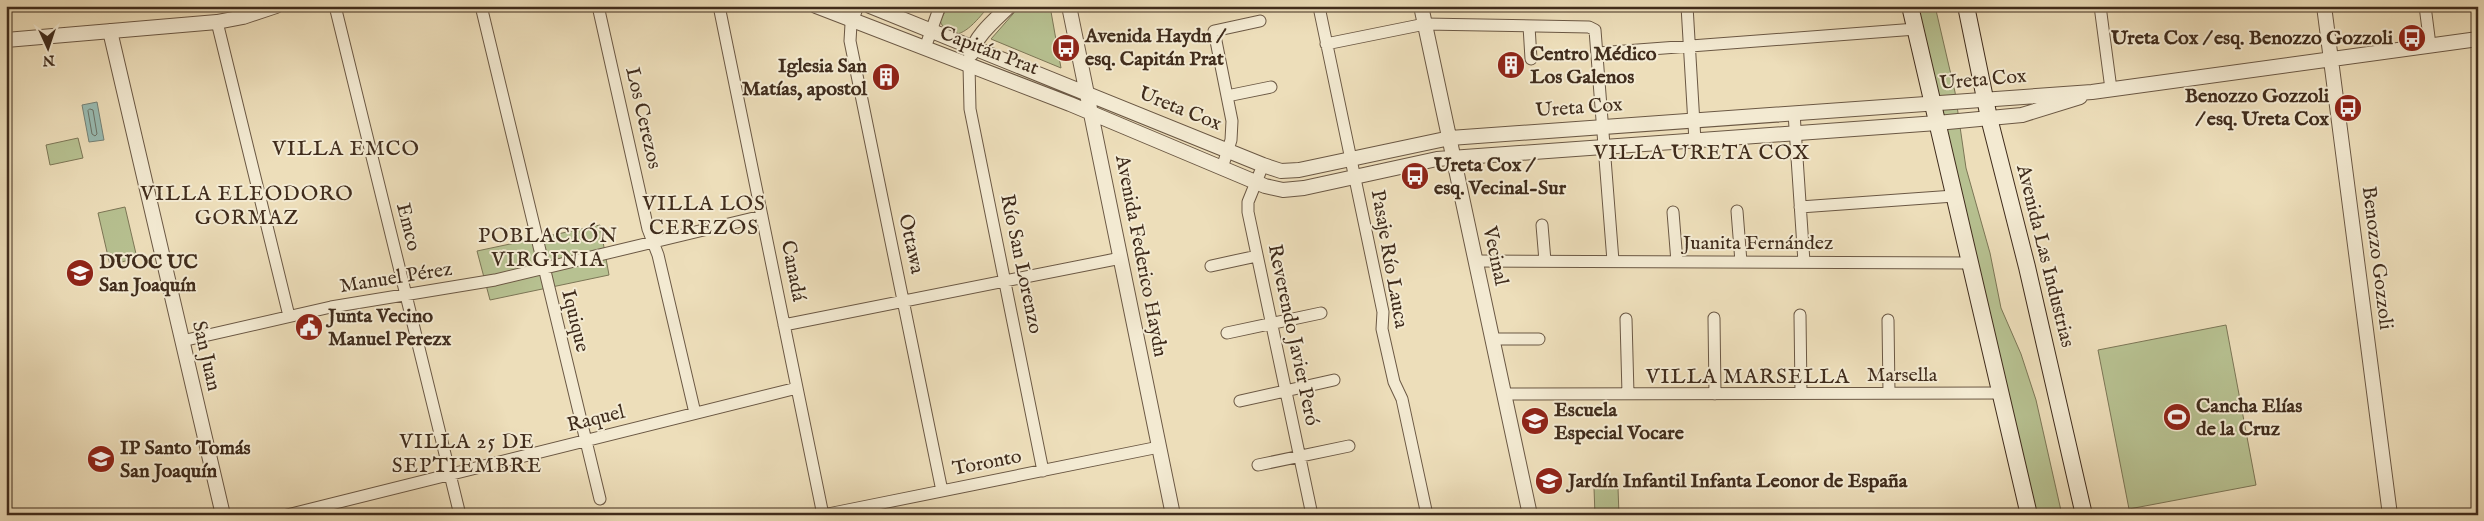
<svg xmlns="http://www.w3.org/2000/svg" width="2484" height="521" font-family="'IM FELL English',serif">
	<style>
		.green { fill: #b7c191; stroke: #7c7656 }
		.water { fill: #99bcb3; stroke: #758277 }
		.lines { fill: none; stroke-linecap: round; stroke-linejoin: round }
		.shore { stroke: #6c7468; stroke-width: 1 }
		.minor-casing { stroke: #6b5844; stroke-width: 13 }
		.tertiary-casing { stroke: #6b5844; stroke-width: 16 }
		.secondary-casing { stroke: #402c1c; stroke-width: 18 }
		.minor { stroke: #f3ead2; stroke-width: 11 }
		.tertiary { stroke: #f3ead2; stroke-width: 14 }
		.secondary { stroke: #f3ead2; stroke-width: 16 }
		.labels { text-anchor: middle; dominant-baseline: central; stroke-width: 4; stroke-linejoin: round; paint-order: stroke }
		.poi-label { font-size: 20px; font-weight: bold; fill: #402c1c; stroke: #f3ead2; text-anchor: start }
		.street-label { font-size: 20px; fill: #402c1c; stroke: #f3ead2 }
		.neighbourhood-label { font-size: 21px; letter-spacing: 1px; fill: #402c1c; stroke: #f3ead2 }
	</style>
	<rect width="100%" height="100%" fill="#eddeba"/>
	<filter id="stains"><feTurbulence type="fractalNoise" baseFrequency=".004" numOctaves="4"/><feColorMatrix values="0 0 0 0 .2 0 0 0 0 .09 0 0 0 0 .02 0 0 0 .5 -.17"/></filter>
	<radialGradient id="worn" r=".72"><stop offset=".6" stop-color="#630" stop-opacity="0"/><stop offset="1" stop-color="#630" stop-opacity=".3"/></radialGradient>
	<path class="green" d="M948,6H989C977,20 954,52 940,21Z
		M1020,6H1050L1061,68L991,39Z
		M1916,6H1935L1955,92L1966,168L1990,253L2001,308L2021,354L2036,400L2062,515H2035Z
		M78,138L83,158L50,165L46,145Z
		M125,207L137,258L110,265L98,213Z
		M600,225L609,275L490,300L477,251Z
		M2226,325L2256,485L2129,509L2098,350Z
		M1594,488H1618L1619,515H1595Z"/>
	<path class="water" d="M97,102L104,140L89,142L82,105Z"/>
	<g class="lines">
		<path class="shore" d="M90,109L93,110L97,134L95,136L92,134L88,111Z"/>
		<defs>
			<path id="minor" d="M335,6L460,515
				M481,6L600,499
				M598,6L648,229L658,255L695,413
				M719,6L823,515L1159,447
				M858,6L851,24L850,41L942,491
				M1687,6L1695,141
				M2100,6L2111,89
				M2425,6L2430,45
				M1319,7L1383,312L1382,329L1394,382L1402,399L1427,515
				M217,22L289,316
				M1529,26L1531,59
				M1326,44L1425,24L1589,27L1595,30L1613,261
				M925,48L940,6
				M1598,53L1916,29
				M969,65L970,109L1043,471
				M1227,96L1271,87
				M1794,113L1804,262
				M1263,165L1248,202V212L1312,515
				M1222,168L1231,140L1232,121L1214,31L1260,21
				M1800,207L1954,196
				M1737,211L1741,262
				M1673,212L1677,262
				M1542,225L1545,261
				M1476,261L1971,263
				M1211,266L1257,256
				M1800,315L1801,393
				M1714,318L1715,394
				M1626,319L1628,394
				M1888,320L1889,393
				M784,325L1121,258
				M1227,333L1321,313
				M1492,339H1539
				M182,341L331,307L495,280L762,216
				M1504,394L2000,393
				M1240,401L1334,380
				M1258,465L1349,446
				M287,515L797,388"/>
			<path id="tertiary" d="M816,6L1070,104L1265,186L1283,190L1304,188L1437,159L1937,123L2022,115L2080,97
				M870,6L1263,165L1281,171L1299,170L1450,138L2092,92L2478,39
				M1069,6L1173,515
				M1421,6L1530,515
				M2324,6L2390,515
				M110,31L223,515
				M6,40L217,22L243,17L276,6
				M971,54C976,35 995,20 1009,6"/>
			<path id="secondary" d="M1910,6L2029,515
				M1966,6L1989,118L2027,267L2084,515"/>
		</defs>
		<use href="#minor" class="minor-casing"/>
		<use href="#tertiary" class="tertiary-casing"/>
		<use href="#secondary" class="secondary-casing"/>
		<use href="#minor" class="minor"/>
		<use href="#tertiary" class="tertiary"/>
		<use href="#secondary" class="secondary"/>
	</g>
	<defs>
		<symbol id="bus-disc" viewBox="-11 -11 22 22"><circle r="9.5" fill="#8f2418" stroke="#f3ead2"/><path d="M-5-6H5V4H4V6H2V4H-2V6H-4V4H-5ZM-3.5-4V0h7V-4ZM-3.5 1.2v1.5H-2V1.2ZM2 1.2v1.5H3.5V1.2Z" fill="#fff"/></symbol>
		<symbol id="building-disc" viewBox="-11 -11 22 22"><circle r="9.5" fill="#8f2418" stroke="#f3ead2"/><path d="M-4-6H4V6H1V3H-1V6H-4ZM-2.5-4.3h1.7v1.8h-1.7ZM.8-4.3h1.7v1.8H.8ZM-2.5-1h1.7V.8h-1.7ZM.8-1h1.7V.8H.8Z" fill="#fff"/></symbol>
		<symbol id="university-disc" viewBox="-11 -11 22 22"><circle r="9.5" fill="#8f2418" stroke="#f3ead2"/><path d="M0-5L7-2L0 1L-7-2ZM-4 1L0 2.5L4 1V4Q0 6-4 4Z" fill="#fff"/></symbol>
		<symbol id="civic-disc" viewBox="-11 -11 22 22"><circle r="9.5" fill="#8f2418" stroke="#f3ead2"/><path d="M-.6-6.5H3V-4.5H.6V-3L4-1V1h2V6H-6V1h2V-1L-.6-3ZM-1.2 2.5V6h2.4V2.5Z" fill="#fff"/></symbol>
		<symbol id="stadium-disc" viewBox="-11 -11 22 22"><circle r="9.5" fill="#8f2418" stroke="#f3ead2"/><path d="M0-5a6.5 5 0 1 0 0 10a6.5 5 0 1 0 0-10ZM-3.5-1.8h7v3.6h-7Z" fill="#fff"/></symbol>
		<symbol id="school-disc" viewBox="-11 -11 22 22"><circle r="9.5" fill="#8f2418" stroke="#f3ead2"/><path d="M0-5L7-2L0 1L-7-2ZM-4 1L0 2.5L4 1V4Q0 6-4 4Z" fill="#fff"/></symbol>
	</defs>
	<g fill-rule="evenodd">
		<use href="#bus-disc" x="2396" y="22" width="32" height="32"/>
		<use href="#bus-disc" x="1050" y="32" width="32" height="32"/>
		<use href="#building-disc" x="1495" y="49" width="32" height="32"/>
		<use href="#building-disc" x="870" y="61" width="32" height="32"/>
		<use href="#bus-disc" x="2332" y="92" width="32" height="32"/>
		<use href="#bus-disc" x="1399" y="160" width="32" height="32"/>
		<use href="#university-disc" x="64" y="257" width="32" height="32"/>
		<use href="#civic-disc" x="293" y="311" width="32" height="32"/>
		<use href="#stadium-disc" x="2161" y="401" width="32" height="32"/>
		<use href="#school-disc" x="1519" y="405" width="32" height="32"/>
		<use href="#university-disc" x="85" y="443" width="32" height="32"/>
		<use href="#school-disc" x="1533" y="465" width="32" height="32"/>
	</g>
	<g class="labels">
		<g class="poi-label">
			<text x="1085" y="36">Avenida Haydn /<tspan x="1085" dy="23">esq. Capitán Prat</tspan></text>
			<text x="2393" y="38" text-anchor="end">Ureta Cox / esq. Benozzo Gozzoli</text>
			<text x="1530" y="54">Centro Médico<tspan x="1530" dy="23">Los Galenos</tspan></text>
			<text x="867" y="66" text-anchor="end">Iglesia San<tspan x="867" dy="23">Matías, apostol</tspan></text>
			<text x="2329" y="96" text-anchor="end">Benozzo Gozzoli<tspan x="2329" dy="23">/ esq. Ureta Cox</tspan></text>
			<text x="1434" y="165">Ureta Cox /<tspan x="1434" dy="23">esq. Vecinal-Sur</tspan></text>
			<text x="99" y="262">DUOC UC<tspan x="99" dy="23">San Joaquín</tspan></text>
			<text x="328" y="316">Junta Vecino<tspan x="328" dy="23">Manuel Perezx</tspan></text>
			<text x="2196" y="406">Cancha Elías<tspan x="2196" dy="23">de la Cruz</tspan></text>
			<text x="1554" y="410">Escuela<tspan x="1554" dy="23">Especial Vocare</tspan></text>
			<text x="120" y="448">IP Santo Tomás<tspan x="120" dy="23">San Joaquín</tspan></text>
			<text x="1568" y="481">Jardín Infantil Infanta Leonor de España</text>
		</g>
		<g class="street-label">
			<text transform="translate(989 51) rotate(21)">Capitán Prat</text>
			<text transform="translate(1983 80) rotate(-5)">Ureta Cox</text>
			<text transform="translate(1579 108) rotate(-4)">Ureta Cox</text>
			<text transform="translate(1180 109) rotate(22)">Ureta Cox</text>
			<text transform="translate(643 118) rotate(77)">Los Cerezos</text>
			<text transform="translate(408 227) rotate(76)">Emco</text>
			<text x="1758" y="243">Juanita Fernández</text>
			<text transform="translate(911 244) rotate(78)">Ottawa</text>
			<text transform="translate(1141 256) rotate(79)">Avenida Federico Haydn</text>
			<text transform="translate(1495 256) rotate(78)">Vecinal</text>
			<text transform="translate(2045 256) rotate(76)">Avenida Las Industrias</text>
			<text transform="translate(2377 258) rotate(83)">Benozzo Gozzoli</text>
			<text transform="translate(1389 259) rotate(80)">Pasaje Río Lauca</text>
			<text transform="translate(1021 264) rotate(78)">Río San Lorenzo</text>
			<text transform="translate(793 271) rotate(79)">Canadá</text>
			<text transform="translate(396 278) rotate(-9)">Manuel Pérez</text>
			<text transform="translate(575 321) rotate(76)">Iquique</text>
			<text transform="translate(1293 335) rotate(78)">Reverendo Javier Peró</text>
			<text transform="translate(206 356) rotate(77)">San Juan</text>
			<text x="1902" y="375">Marsella</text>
			<text transform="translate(596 419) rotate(-14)">Raquel</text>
			<text transform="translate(987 463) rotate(-11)">Toronto</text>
		</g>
		<g class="neighbourhood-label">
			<text x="346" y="149">VILLA EMCO</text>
			<text x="1702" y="153">VILLA URETA COX</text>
			<text x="247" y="194">VILLA ELEODORO<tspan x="247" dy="24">GORMAZ</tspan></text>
			<text x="704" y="204">VILLA LOS<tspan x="704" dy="24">CEREZOS</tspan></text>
			<text x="548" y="236">POBLACIÓN<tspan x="548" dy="24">VIRGINIA</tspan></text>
			<text x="1748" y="377">VILLA MARSELLA</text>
			<text x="467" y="442">VILLA 25 DE<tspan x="467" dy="24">SEPTIEMBRE</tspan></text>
		</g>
	</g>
	<rect width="2484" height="521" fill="none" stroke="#eddeba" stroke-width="25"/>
	<rect x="8" y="8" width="2469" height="506" fill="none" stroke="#402c1c" stroke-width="2.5"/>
	<rect x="12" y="12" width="2459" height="496" fill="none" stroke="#402c1c"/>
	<g transform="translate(48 48) rotate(177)" stroke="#f3ead2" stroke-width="4" paint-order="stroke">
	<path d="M0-4L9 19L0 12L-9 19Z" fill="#402c1c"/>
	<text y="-8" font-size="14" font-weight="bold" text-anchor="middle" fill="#402c1c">N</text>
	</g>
	<rect width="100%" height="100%" filter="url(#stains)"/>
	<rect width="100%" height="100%" fill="url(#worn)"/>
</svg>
